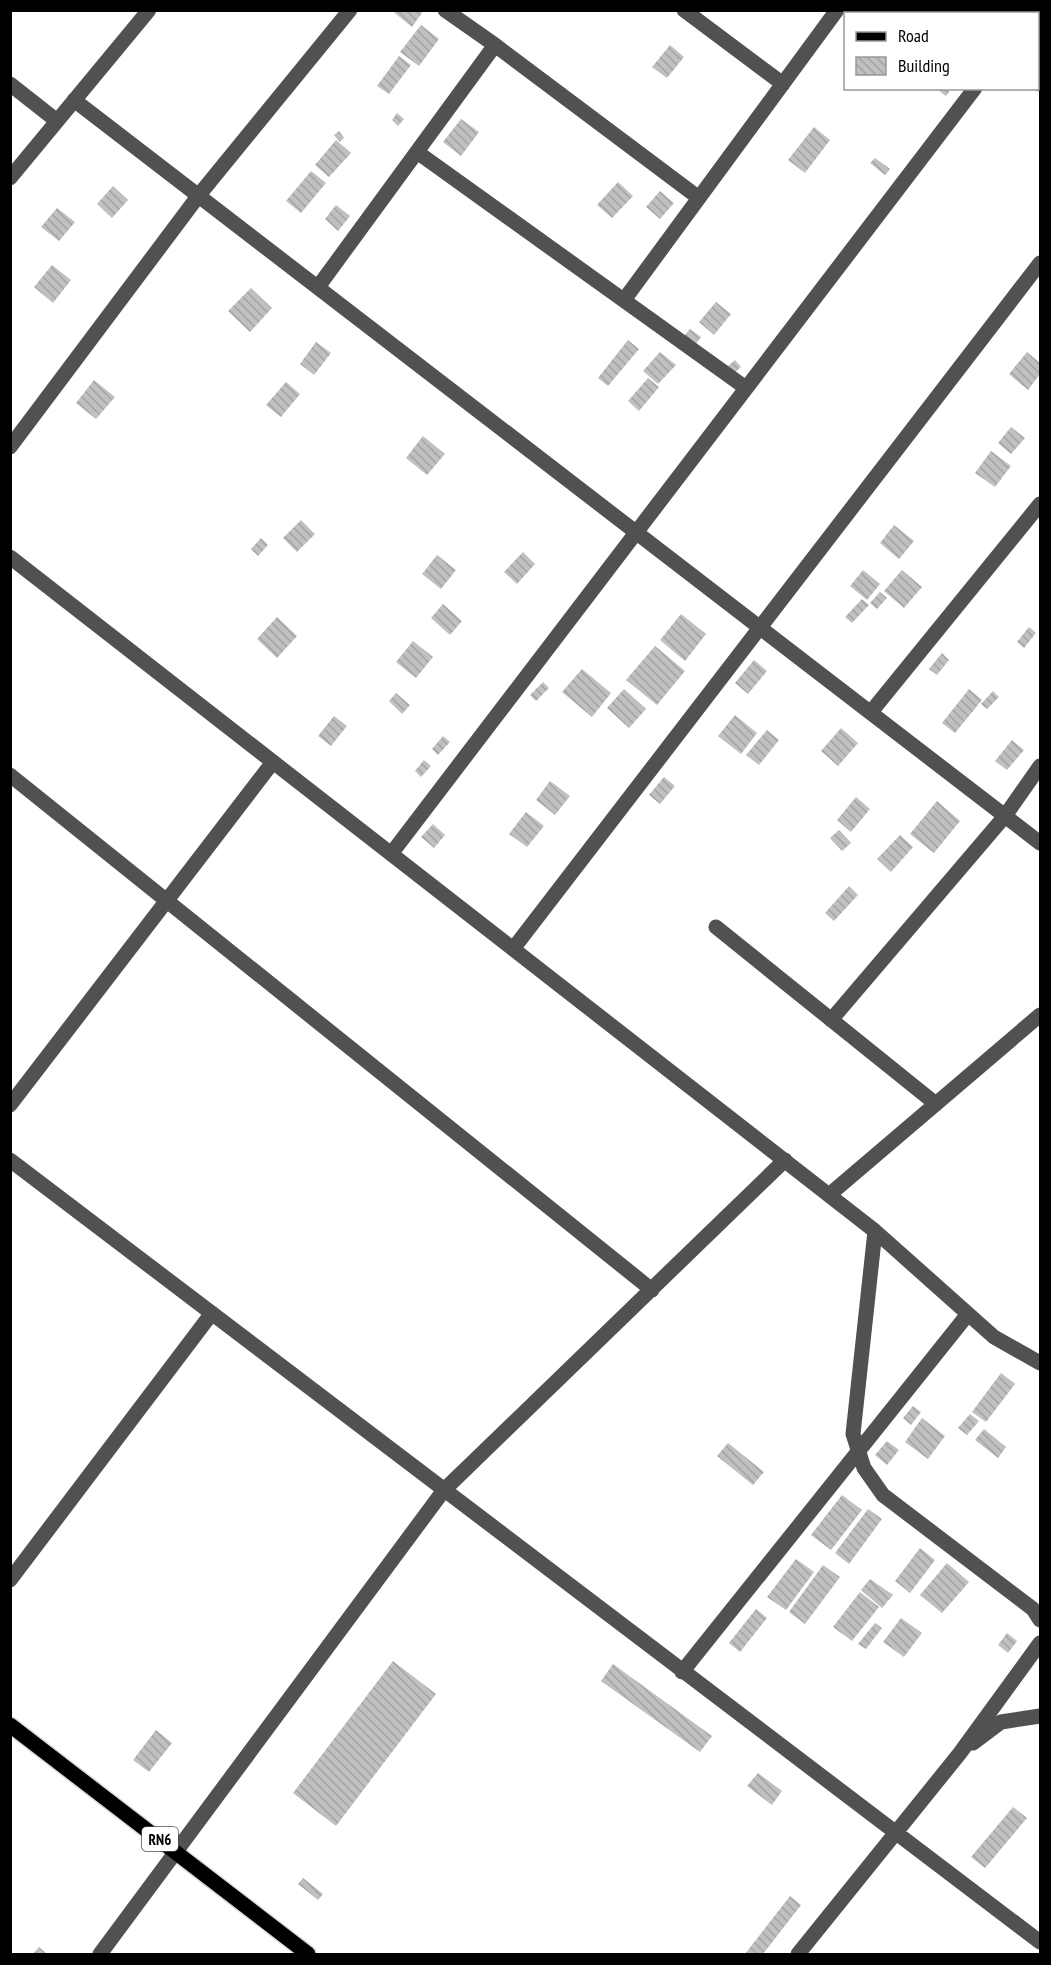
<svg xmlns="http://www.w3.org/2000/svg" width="1051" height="1965" font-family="'PT Sans Narrow',sans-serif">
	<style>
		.building { fill: url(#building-back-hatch) }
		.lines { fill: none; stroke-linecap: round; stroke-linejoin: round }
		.major-casing { stroke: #dbdbdb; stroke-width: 18 }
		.minor { stroke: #515151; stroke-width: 15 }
		.major { stroke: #000; stroke-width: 15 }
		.labels { text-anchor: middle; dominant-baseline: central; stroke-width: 6; stroke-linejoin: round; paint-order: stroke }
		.shield { fill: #fff; stroke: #4c4c4c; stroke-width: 1.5 }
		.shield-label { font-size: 15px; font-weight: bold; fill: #000 }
	</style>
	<defs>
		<pattern id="building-back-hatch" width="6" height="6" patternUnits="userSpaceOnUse" patternTransform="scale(1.5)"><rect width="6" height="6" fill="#c0c0c0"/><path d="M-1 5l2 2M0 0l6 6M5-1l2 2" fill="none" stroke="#a3a3a3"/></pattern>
	</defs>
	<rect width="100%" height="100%" fill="#fff"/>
	<path class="building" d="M391,10H424L412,27Z
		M421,25L439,39L419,66L400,52Z
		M670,45L684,57L667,78L652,67Z
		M399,56L411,65L389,94L377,86Z
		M940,88H952L946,96L938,90Z
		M397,113L404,119L398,126L392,120Z
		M461,119L479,132L461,156L443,142Z
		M814,127L830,140L805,173L788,160Z
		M339,131L344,138L340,142L334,135Z
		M336,140L351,153L329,177L315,165Z
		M875,158L890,169L885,175L870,163Z
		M311,171L326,183L301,213L286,201Z
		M618,182L633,196L612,218L597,205Z
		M113,186L128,200L112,218L97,204Z
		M660,191L674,203L660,219L646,207Z
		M336,205L350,216L338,231L325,219Z
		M57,208L75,222L59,241L41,227Z
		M52,265L71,280L53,303L34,287Z
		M251,288L272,308L250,332L228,311Z
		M716,302L731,314L714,335L699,322Z
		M690,329L701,337L695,345L684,336Z
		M628,340L639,349L608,386L598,378Z
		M316,342L331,353L314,375L300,364Z
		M660,352L676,365L658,384L643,371Z
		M1027,352L1040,363V374L1028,390L1009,374Z
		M735,360L741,367L733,374L727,367Z
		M648,378L659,387L639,411L628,401Z
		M94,380L115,397L96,419L76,403Z
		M286,382L300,394L281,417L266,405Z
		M1011,427L1025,438L1011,454L998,443Z
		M423,436L445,454L427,475L406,458Z
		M991,451L1011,466L995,487L975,473Z
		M301,520L315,534L297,552L283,538Z
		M894,525L914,541L899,559L880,543Z
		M261,538L268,545L258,556L251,549Z
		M523,552L535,564L517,584L504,572Z
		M437,555L456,570L441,589L422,574Z
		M863,570L880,584L867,600L850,586Z
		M902,570L922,587L904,608L884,591Z
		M880,592L887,598L877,609L870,603Z
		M862,599L869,605L852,623L845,617Z
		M443,604L462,621L450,635L431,618Z
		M681,614L706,634L685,661L660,640Z
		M277,617L297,636L277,658L257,639Z
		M1029,627L1036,633L1024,648L1017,642Z
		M413,641L433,657L416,678L396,662Z
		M655,646L685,671L657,705L626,680Z
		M942,653L949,660L937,675L929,669Z
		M754,660L767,671L748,694L735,683Z
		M582,669L611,693L592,717L562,692Z
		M543,682L549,688L536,701L530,695Z
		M624,689L646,709L629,728L607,708Z
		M969,689L982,700L955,733L942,723Z
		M993,691L999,697L987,709L981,704Z
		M396,693L410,705L402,714L389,701Z
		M735,715L757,733L741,754L718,736Z
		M334,716L347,726L331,746L318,736Z
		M841,728L858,743L838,766L821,751Z
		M767,730L779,740L759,765L746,755Z
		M443,736L450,742L438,755L432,749Z
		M1012,740L1024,750L1007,770L995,761Z
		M424,760L431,766L421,777L415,771Z
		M664,777L675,786L660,804L649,795Z
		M550,781L570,796L555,815L536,800Z
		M856,797L870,809L851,832L837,820Z
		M937,801L960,821L934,853L910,834Z
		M526,812L544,826L527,847L509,834Z
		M433,824L445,835L434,848L421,837Z
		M839,830L851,843L842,851L830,838Z
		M900,835L913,847L891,872L877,859Z
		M849,886L858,895L834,921L825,913Z
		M1001,1373L1015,1384L986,1422L972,1412Z
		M913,1406L921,1412L911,1425L903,1418Z
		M970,1414L979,1421L967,1435L958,1428Z
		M922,1418L945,1436L928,1459L905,1442Z
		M984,1429L1006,1447L998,1458L975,1440Z
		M887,1441L899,1450L887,1465L875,1455Z
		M728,1443L764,1472L753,1485L717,1456Z
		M842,1495L862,1510L831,1550L811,1535Z
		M868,1509L882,1519L849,1564L835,1553Z
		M920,1548L935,1560L910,1593L895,1581Z
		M796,1559L814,1572L786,1610L767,1597Z
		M947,1563L969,1582L942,1613L920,1595Z
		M823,1565L840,1577L805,1624L789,1612Z
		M870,1579L893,1595L882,1608L861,1590Z
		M860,1592L879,1607L852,1641L833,1627Z
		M756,1609L767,1618L740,1652L729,1643Z
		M901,1618L922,1633L904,1657L883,1642Z
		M875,1623L882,1628L866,1649L858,1644Z
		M1007,1633L1017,1641L1008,1653L998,1645Z
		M393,1661L436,1694L336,1826L293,1793Z
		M613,1664L712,1736L700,1752L601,1681Z
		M156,1730L172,1743L149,1772L133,1760Z
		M758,1773L782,1791L772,1805L747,1786Z
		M1013,1807L1027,1818L985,1868L971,1857Z
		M303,1878L323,1894L318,1900L298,1884Z
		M790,1896L801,1905L763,1954H745Z
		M39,1947L47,1954H33Z"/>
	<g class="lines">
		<defs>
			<path id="major" d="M10,1725L308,1954"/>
		</defs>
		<use href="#major" class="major-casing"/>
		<path class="minor" d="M445,10L495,45L699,198
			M684,10L783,84
			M946,10L950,14
			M1032,14L1034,10
			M1038,82L1040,84
			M10,84L57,121
			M74,100L1040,843
			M417,152L746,388
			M10,178L149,10
			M318,287L495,45
			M624,300L837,10
			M10,447L199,195L350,10
			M10,557L875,1231L994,1337L1040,1363
			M871,712L1040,504
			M10,775L652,1290
			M391,854L975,88
			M716,927L936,1104
			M513,949L1040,263
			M831,1020L1005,816L1040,766
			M10,1105L273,762
			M10,1160L1040,1942
			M829,1195L1040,1015
			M875,1231L853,1434L864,1468L883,1495L1033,1609L1040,1620
			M10,1580L212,1313
			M682,1672L968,1314
			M973,1743L1001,1722L1040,1716
			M100,1954L444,1490L785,1160
			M798,1954L960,1753L1040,1643"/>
		<use href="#major" class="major"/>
	</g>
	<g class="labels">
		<rect class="shield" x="142" y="1827" width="36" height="24" rx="4.5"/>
		<g class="shield-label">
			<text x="160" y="1839">RN6</text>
		</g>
	</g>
	<rect width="1051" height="1965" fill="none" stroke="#000000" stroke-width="24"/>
	<rect x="844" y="12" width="195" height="78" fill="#ffffff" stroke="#999999" stroke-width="1.5"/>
	<rect x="856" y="32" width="30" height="9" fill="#000000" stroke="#999999" stroke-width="1.5"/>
	<text x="898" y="42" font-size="18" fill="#000000">Road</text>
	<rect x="856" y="57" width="30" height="18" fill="url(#building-back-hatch)" stroke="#999999" stroke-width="1.5"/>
	<text x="898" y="72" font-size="18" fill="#000000">Building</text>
</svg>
